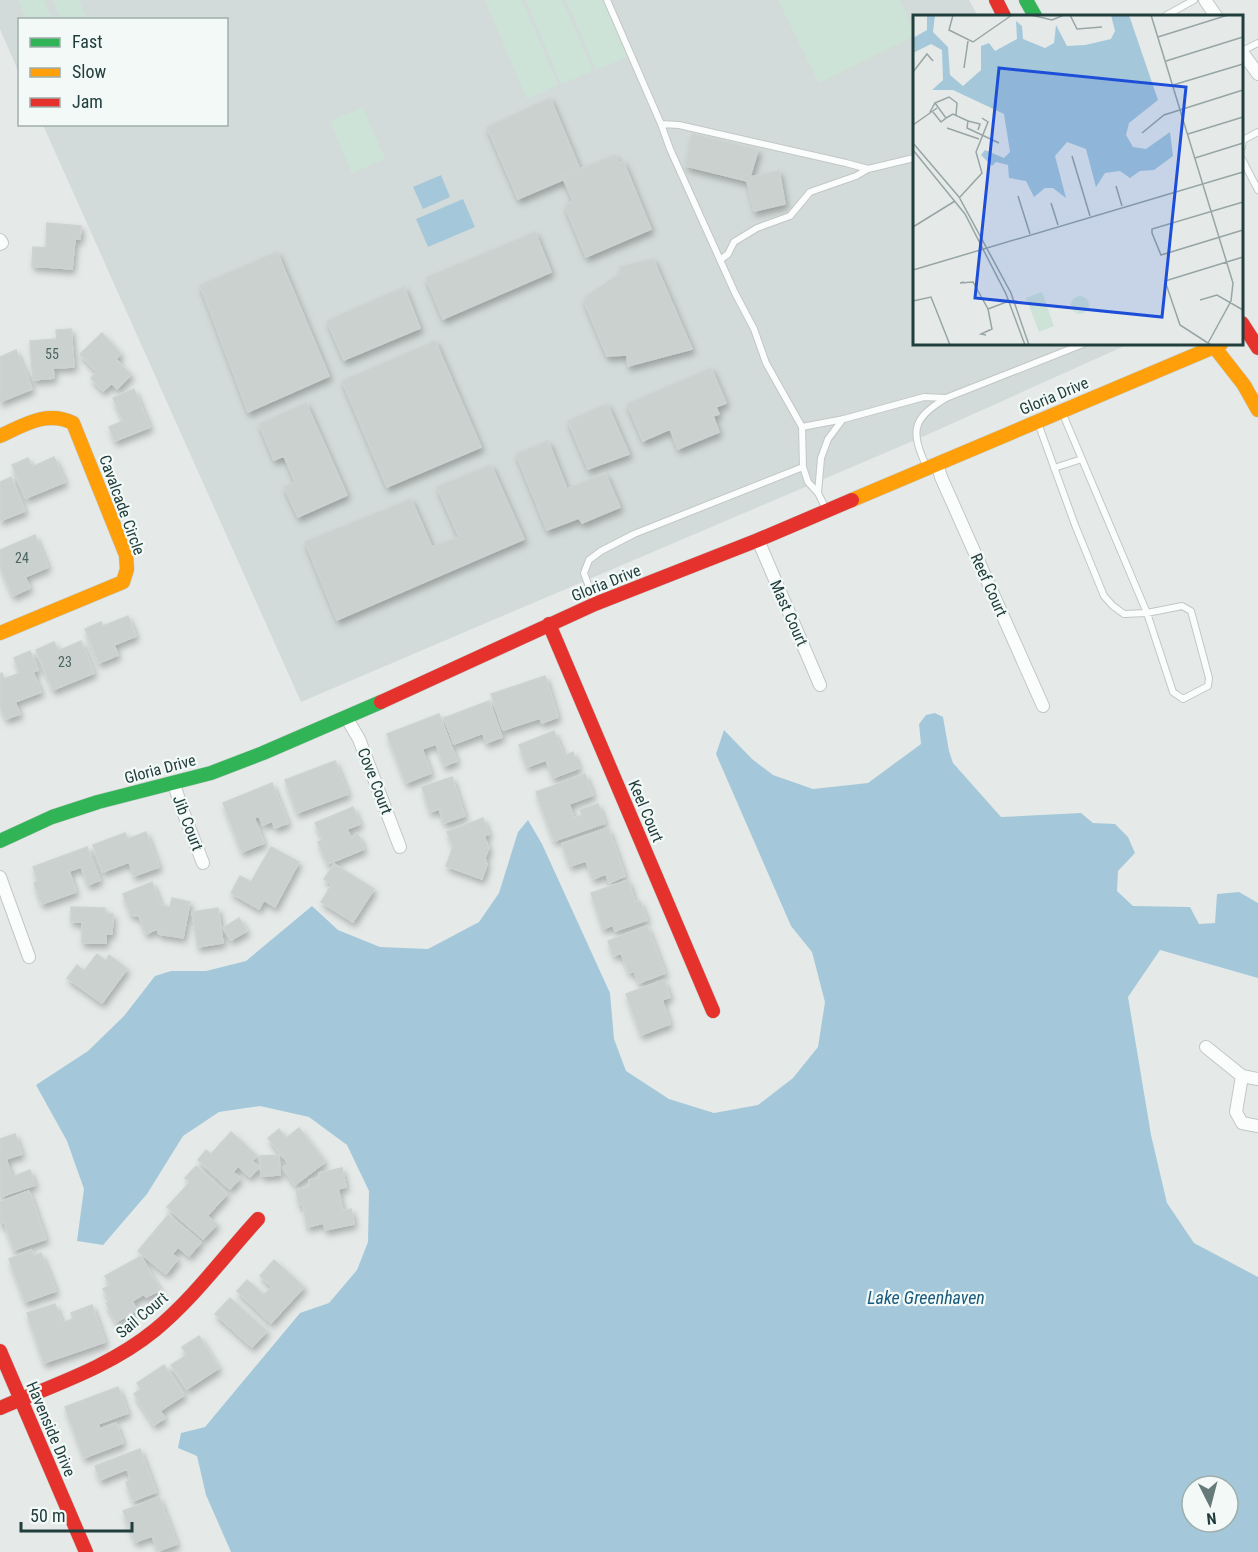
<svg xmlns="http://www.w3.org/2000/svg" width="1258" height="1552" font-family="'Roboto Condensed',sans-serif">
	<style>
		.built { fill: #d2dbd9 }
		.green { fill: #cde3d8 }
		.water { fill: #a4c8da; fill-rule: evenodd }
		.building { fill: #cbd1cf; stroke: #cdd3d2; stroke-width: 1.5; filter: url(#shadow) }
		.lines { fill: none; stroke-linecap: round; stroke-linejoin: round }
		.lane-casing { stroke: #c2c7c6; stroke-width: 8 }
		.street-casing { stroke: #c2c7c6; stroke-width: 14 }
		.fast-casing { stroke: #c0c8c6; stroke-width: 15 }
		.slow-casing { stroke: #c0c8c6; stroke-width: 15 }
		.jam-casing { stroke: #c0c8c6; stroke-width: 15 }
		.lane { stroke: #fbfcfc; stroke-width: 6 }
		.street { stroke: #fbfcfc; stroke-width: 12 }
		.fast { stroke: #30b455; stroke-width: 14 }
		.slow { stroke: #ff9f0a; stroke-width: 14 }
		.jam { stroke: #e5322d; stroke-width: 14 }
		.labels { text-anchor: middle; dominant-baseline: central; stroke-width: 4.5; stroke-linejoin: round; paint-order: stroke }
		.number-label { font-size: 14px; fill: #4c6462 }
		.street-label { font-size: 16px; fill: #213e3c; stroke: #f2f9f7 }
		.water-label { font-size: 18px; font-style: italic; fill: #195a7c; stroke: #f2f9f7 }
		.inset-road { fill: none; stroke: #97a5a4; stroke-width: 1.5 }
		.view { fill: #1d4ed8; fill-opacity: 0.15; stroke: #1d4ed8; stroke-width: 3 }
		.inset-edge { fill: none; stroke: #213e3c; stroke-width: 3 }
	</style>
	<defs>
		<filter id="shadow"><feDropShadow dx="2.5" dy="4.5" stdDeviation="3" flood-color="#0004"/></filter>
	</defs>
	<rect width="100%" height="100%" fill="#e5eae9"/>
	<path class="built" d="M0,0H969L978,16H914V344H1129L920,438L301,702L43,125L226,124V20H20L19,73L0,29Z"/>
	<path class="green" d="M18,0H44L52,19H26Z
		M53,0H79L87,19H61Z
		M485,0H522L558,85L527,99Z
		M526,0H562L593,71L561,84Z
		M566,0H603L627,57L596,70Z
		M778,0H900L914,31V36L819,83Z
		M363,107L385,159L352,173L330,121Z"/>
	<path class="water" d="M441,175L450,197L423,209L413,187Z
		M463,199L475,227L428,247L416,219Z
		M935,713L943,717L949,751L953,763L1001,817L1081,813L1093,823L1115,824L1128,837L1135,853L1118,871L1117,891L1133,906L1190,907L1199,924L1215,923L1217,894L1239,892L1258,903V978L1160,950L1128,997L1151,1135L1167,1203L1194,1243L1258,1277V1552H231L206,1495L197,1456L178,1448L181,1433L205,1427L300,1313L329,1303L357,1270L368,1242L369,1191L347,1145L309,1117L260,1106L219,1112L183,1136L147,1194L103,1245L77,1241L84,1189L67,1141L36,1085L88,1051L124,1016L155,976L171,971H206L246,961L312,906L338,930L380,947L428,949L479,922L499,893L518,832L528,820L542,844L610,993L614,1039L626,1071L669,1099L714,1113L758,1105L793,1078L818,1047L825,1002L812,952L791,926L716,754L724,730L752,759L773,775L813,789L868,783L921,744L919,724L926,715ZM1192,1486H1228V1522H1192Z"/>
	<path class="building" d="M550,98L581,172L518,199L487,127Z
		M692,134L758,150L750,177L779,171L785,204L754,211L747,181L686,166Z
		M615,155L619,163L623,161L651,229L586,257L565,206L573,201L562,176Z
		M47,223L81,226L80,239H75L72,269L32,266L33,247L46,248Z
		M535,232L551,272L443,319L426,278Z
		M277,252L329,376L248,412L200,285Z
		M653,259L692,349L628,366L627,355L607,356L584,301L587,299L585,297L621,273L620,267Z
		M404,287L420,328L344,360L327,321Z
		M71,329L74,367L53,368L54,378L33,380L30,341L57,339L56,330Z
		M102,333L121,354L116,359L131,375L117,389L112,383L103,391L91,378L97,372L80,354Z
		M435,341L481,447L387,487L342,381Z
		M16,350L32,389L0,402V357Z
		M711,368L726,403L716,407L719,414L713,416L719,432L678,449L670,429L643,441L627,404Z
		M134,389L150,427L115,441L109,427L123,421L113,398Z
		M306,403L347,495L298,517L284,487L295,482L284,456L274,460L259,424Z
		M607,404L629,454L588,469L568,421Z
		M548,441L567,489L605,473L620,507L582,523L579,518L547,530L516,454Z
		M54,457L65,482L26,498L12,465L28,458L32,467Z
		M491,465L524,539L337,620L305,542L411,499L432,547L459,537L437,487Z
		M11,477L25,511L0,521V482Z
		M35,535L48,567L25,577L30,588L13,596L0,566V550Z
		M128,616L136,636L114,645L118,655L99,663L85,629L101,622L103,626Z
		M81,641L94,673L53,690L36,650L54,642L58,651Z
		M30,651L38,670L33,672L41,692L15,702L20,714L6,719L0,706V674L2,673L4,679L20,673L14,658Z
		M545,676L558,717L542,723L540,718L503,730L491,694Z
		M489,701L502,737L486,743L483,733L454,744L444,718Z
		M439,714L457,761L444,766L436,744L422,749L431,773L406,783L387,734Z
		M554,731L564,756L573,752L579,768L553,778L546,760L527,767L519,745Z
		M335,761L348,794L297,813L285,780Z
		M585,774L593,795L569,804L574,818L582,815L580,810L598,804L605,823L554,841L536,792Z
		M452,777L465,816L444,823L439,809L430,812L422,787Z
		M272,783L288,823L275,828L272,821L263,825L259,816L254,818L264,843L242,852L223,803Z
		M353,807L360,824L347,829L351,838L358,834L364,849L328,864L318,842L323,840L315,823Z
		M483,818L489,834L484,836L489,848L485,858L487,864L482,879L446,866L453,847L447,832Z
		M608,828L625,876L609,883L606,874L593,879L586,861L570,866L562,844Z
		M146,832L159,867L134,876L129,862L103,872L93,845L125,833L128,839Z
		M87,847L100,880L88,885L81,867L69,871L76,892L42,904L34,883L38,881L33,867Z
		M271,847L299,862L275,907L264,900L259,909L231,893L240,876L251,882Z
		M334,864L374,889L353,922L321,902L332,884L324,879Z
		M628,880L635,902L640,901L647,920L615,931L613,925L603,929L591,893Z
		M152,882L161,905L170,907L172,898L190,902L183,938L159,934L157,929L146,934L139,916L131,915L123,894Z
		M71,907L105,908V914H113L112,934H106V943H82V922H71Z
		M218,908L223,943L198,947L192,912Z
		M239,918L247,931L231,940L223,928Z
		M647,926L665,973L639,983L634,971L629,973L621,953L614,956L608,941Z
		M97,954L106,961L109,955L127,969L102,1003L67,978L77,965L84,971Z
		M664,980L670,997L662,1000L670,1024L641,1035L626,994Z
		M299,1128L325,1162L295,1185L283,1168L289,1164L268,1138L279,1129L286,1138Z
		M231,1132L257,1156L252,1161L259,1167L250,1177L238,1166L233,1172L240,1178L230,1189L198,1160L206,1150L211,1154Z
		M15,1134L22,1154L6,1159L12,1177L30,1170L35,1185L0,1197V1139Z
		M279,1155L280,1175L261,1176L260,1156Z
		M196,1166L227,1194L207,1216L217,1224L203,1239L167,1207L190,1182L185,1178Z
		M342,1168L346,1187L338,1189L343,1211L351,1209L354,1224L325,1230L324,1223L307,1227L303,1205H299L296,1190L310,1187L309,1180L320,1178L319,1173Z
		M29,1191L46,1239L14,1250L4,1222L0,1224V1202Z
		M168,1215L201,1242L189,1256L178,1247L172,1254L178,1259L166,1274L138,1251Z
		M31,1250L34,1256L41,1253L56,1291L25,1302L9,1259Z
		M141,1256L160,1290L146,1297L144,1294L132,1301L137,1310L116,1322L106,1303L110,1300L103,1289L110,1285L105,1276Z
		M274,1260L304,1287L271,1323L237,1291L247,1280L264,1295L272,1287L260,1276Z
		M230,1298L267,1331L252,1347L215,1314Z
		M55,1304L62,1323L73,1319L71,1313L92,1305L105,1342L44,1363L27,1313Z
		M199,1336L219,1368L187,1389L171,1365L187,1355L182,1347Z
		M164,1365L184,1395L160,1411L165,1418L154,1425L134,1394L141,1389L137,1383Z
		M118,1387L128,1413L98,1424L100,1429L116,1423L123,1443L84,1458L65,1407Z
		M140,1449L156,1492L133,1501L126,1482L131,1480L127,1469L100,1480L95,1466Z
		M159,1497L177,1544L158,1551L152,1536L135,1542L123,1511Z"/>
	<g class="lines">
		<defs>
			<path id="lane" d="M607,0L661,124
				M1165,16L1194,0
				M1242,51L1258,43
				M1242,147L1243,140L1258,132
				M1242,159L1258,190
				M720,260L728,254L734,242L757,228L790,216L810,192L856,176L868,169L914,158
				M1038,423L1075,525L1104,596L1113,606L1124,614L1147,613L1182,606L1191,611L1209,678L1208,686L1183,699L1173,692L1147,613L1062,412
				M802,427L844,419L924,397L946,398L1083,344
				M927,468C911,432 910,420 946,398
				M1054,468L1082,459
				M818,493L821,458L828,439L843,419
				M826,509L818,493L808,482L803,467L802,427L766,363L754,329L735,293L670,149L661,124L679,125L846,163L868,169
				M595,604L584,573L589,560L601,551L634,534L803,467"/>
			<path id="street" d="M1205,0L1216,16
				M1242,52L1258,74
				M0,240L2,243L0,244
				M937,464L941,477L1043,706
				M758,540L820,685
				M346,717L359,739L400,847
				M174,784L182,809L203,863
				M0,877L29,957
				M1206,1047L1242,1076L1258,1079
				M1242,1076L1236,1112L1242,1123L1258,1126"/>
			<path id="fast" d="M1026,0L1035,16
				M0,841L52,817L98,802L211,773L263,753L381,702"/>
			<path id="slow" d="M1212,344L1244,385L1258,410
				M0,436C24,425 47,410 73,423L126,555L127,569L123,582L0,633
				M852,500L1221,344"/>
			<path id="jam" d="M996,0L1004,16
				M1242,323L1258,348
				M549,624L713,1011
				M381,702L595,604L758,540L852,500
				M0,1351L86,1552
				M0,1408C53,1385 110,1367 155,1330C194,1298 224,1256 258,1219"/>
		</defs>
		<use href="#lane" class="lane-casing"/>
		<use href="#street" class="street-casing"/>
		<use href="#fast" class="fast-casing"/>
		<use href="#slow" class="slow-casing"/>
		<use href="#jam" class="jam-casing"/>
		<use href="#lane" class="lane"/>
		<use href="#street" class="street"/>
		<use href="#fast" class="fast"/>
		<use href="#slow" class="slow"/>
		<use href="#jam" class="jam"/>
	</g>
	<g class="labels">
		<g class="number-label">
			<text x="52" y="354">55</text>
			<text x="22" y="558">24</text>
			<text x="65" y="662">23</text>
		</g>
		<g class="street-label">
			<text transform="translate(1054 396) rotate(-23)">Gloria Drive</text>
			<text transform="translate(122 505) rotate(70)">Cavalcade Circle</text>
			<text transform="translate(606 583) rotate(-22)">Gloria Drive</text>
			<text transform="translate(989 585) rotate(66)">Reef Court</text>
			<text transform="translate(789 613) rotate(66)">Mast Court</text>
			<text transform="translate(160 769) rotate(-15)">Gloria Drive</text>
			<text transform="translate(375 781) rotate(69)">Cove Court</text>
			<text transform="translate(646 811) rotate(67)">Keel Court</text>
			<text transform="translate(188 823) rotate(69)">Jib Court</text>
			<text transform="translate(142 1315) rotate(-40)">Sail Court</text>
			<text transform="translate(51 1429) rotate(67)">Havenside Drive</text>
		</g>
		<g class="water-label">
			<text x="926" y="1297">Lake Greenhaven</text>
		</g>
	</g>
	<g transform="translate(913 15)">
		<rect width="330" height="330" fill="#e5eae9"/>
		<path d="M129,277L141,311L126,317L113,283ZM158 290a9 9 0 1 1 18 0a9 9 0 1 1-18 0Z" fill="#cde3d8"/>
		<path d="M14,0H22L20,17L35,32L37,60L50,71L68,55V31L76,28L82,36L104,24L103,6L109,11L110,24L132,33L141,28L143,10L154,31L172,30L198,24L202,16L198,0H216L245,85L216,108L213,120L220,132L233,134L257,117L260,141L241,155L227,156L217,163L207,156L192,158L183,172L173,134L154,127L142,141L153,183L140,173H132L121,182L113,166L96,163L95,150L83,147L79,151L68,140L72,135L91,143L97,137L91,99L40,75H19L30,65L29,35L18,29L0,38V23L14,15Z" fill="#a4c8da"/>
		<path class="inset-road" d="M40,0L36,15L60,27L99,0M118,0L139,5L151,0M157,0L164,14L189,12M238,0L320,268L318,286L294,330M245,22L315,0M253,46L330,22M51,53L55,26M0,57L14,39L20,46M260,70L330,49M22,88L36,82L44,88L43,100M17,97L22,88L33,103L28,107L20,97M33,103L40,99L55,106M0,110L24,93M34,113L66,124M65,115L67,109L55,106L54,113L86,128M229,118L251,100L330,75M275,119L330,102M0,128L46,182L98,278L116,330M0,135L52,199L93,279L112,330M159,141L177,201M282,143L330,128M203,171L209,191M105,181L117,219M47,182L69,158L63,137L75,107L69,103M330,187L239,214V218L248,240L330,215M138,188L145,210M0,212L42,186M0,255L330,157M51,267L47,268L60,267L75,294L79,314L68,319L73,320M287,285L304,280L330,295M0,286L18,282L37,330M75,294L96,286M298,330L267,310L252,266L330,242"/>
		<path class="view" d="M86,53L273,72L249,302L62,283Z"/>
		<rect width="330" height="330" class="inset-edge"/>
	</g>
	<rect x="18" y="18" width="210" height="108" fill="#f2f9f7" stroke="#9eaeac" stroke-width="1.5"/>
	<rect x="30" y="38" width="30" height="9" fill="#30b455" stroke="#9eaeac" stroke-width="1.5"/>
	<text x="72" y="48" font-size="18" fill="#213e3c">Fast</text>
	<rect x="30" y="68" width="30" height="9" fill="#ff9f0a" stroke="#9eaeac" stroke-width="1.5"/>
	<text x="72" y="78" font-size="18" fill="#213e3c">Slow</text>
	<rect x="30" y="98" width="30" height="9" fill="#e5322d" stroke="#9eaeac" stroke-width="1.5"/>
	<text x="72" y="108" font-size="18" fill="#213e3c">Jam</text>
	<g transform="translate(1210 1504) rotate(174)"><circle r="28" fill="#f2f9f7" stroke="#9eaeac" stroke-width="1.5"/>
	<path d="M0-4.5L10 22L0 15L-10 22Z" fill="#667a79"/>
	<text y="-9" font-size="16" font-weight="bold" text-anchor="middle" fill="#213e3c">N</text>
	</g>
	<path d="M21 1522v9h111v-9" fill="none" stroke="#213e3c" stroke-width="3"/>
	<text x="30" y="1522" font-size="18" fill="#213e3c" stroke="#f2f9f7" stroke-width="4.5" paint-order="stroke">50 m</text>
</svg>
